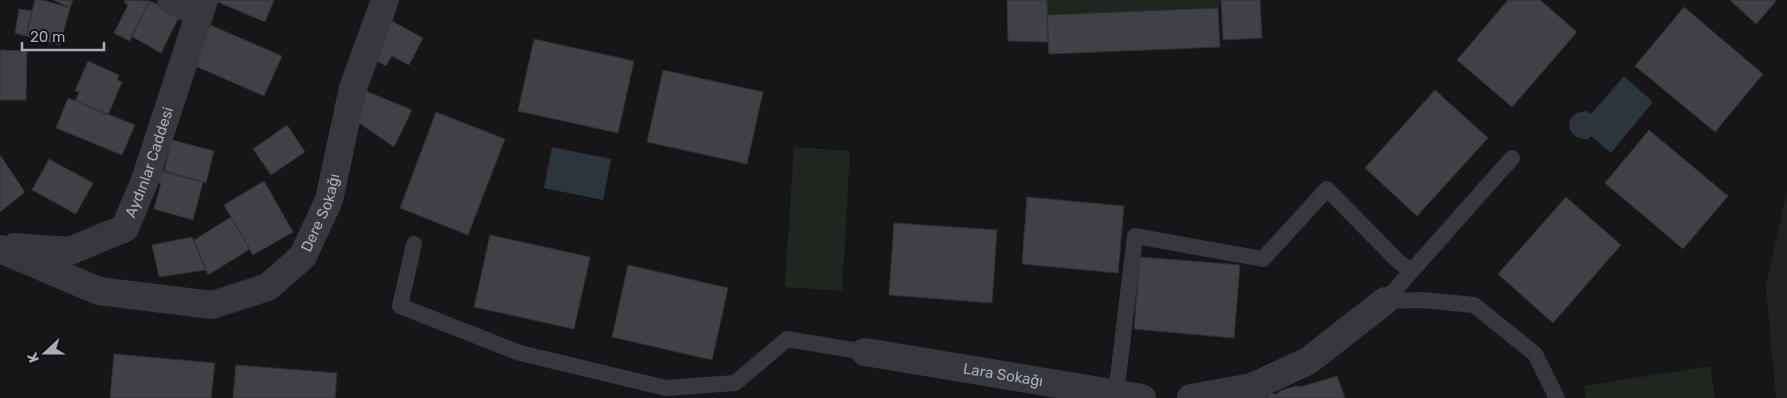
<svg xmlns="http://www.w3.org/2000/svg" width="1787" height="398" font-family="Rubik,sans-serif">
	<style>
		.built { fill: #222225 }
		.green { fill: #1e261f }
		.water { fill: #2c353c }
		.building { fill: #404145; stroke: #303034 }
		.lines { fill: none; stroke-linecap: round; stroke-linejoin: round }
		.lane { stroke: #37383d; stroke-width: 16 }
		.street { stroke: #37383d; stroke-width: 28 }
		.labels { text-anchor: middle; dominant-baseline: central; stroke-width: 4; stroke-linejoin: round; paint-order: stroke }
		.street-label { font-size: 15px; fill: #a8adb8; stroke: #111113 }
	</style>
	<rect width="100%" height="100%" fill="#161618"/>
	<path class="built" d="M1787,190V398H1776L1766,286Z"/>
	<path class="green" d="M1046,0H1220V7L1047,16Z
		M794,147L850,151L842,291L785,287Z
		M1710,366L1715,398H1586L1584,386Z"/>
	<path class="water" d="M1624,76L1653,102L1611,153L1591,136L1588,139C1565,141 1561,112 1587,111L1591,114Z
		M552,147L611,159L603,200L544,188Z"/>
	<path class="building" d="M35,0H43L70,8L60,45L26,36Z
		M54,0H73L70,8Z
		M125,0L150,1L130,41L114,33L128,5L124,2Z
		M213,0H274L265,22Z
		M1007,0H1047L1048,42L1008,41Z
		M1221,0H1260L1262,38L1223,40Z
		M1508,0H1540L1577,32L1512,107L1457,60Z
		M1730,0H1777L1756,24Z
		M150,1L180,15L161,53L131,36Z
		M1684,7L1763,74L1715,132L1635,66Z
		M1218,8L1220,47L1049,54L1047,15Z
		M19,9L32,11L26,36L15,33Z
		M388,19L423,38L409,65L392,56L386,66L368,56Z
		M210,25L282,56L264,96L193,65Z
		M534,39L634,61L618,133L518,111Z
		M0,50L27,51L26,100H0Z
		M88,61L119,75L117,80L122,82L108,115L75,101L79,92L75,91Z
		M663,70L763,92L747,164L647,142Z
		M361,89L412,110L394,147L352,118Z
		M1435,90L1488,138L1417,216L1365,168Z
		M68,98L135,125L122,155L56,128Z
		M436,112L505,139L468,235L400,208Z
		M287,125L305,152L271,175L253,149Z
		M1649,130L1728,196L1683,249L1605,183Z
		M172,140L214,151L206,183L164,172Z
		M0,155L25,192L0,212Z
		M49,159L93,183L76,214L32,190Z
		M158,169L203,182L193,220L154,209L161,183L155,181Z
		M264,181L293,232L253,255L224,205Z
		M1027,197L1124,206L1118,273L1022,264Z
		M1566,197L1621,245L1553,323L1498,274Z
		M231,217L250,249L208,275L194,240Z
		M894,223L997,230L992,303L889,295Z
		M490,235L590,257L574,329L474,307Z
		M192,237L206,270L159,277L152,245Z
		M1140,257L1240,265L1234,338L1134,329Z
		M628,265L728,288L712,360L612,337Z
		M114,354L215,363L211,398H110Z
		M236,365L337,373L335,398H233Z
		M1337,376L1345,398H1254L1268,396V393L1278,394L1279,391L1296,386L1300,387Z"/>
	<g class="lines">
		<path class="lane" d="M414,244L400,306L520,353L666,388L735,383L787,339L865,352
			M1385,301L1422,300L1474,305L1535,354L1557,398
			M1385,301L1512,158
			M1116,394L1135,236L1263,259L1327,189L1398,261L1411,271"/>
		<g class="street">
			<path d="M171,0L200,14"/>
			<path id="s1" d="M15,247L70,251L125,228L145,180L204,0"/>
			<path id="s2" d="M0,249L99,291L212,305L268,287L303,256L329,200L353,88L385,0"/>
			<path id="s3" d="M865,352L1142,398"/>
			<path d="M1191,398L1252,387L1308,361L1385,301"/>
		</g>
	</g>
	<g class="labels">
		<g class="street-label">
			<text stroke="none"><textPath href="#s1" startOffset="185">Aydınlar Caddesi</textPath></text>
			<text stroke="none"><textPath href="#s2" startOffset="374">Dere Sokağı</textPath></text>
			<text stroke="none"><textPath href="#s3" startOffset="140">Lara Sokağı</textPath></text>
		</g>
	</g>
	<g transform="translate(45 353) rotate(249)" stroke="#111113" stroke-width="4" paint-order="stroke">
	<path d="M0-4L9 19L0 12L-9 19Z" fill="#a8adb8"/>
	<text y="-8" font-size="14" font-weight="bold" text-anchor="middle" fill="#a8adb8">K</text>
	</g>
	<path d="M22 42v8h82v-8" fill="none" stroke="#a8adb8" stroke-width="2.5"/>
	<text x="30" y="42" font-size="15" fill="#a8adb8" stroke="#111113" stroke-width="4" paint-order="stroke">20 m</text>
</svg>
